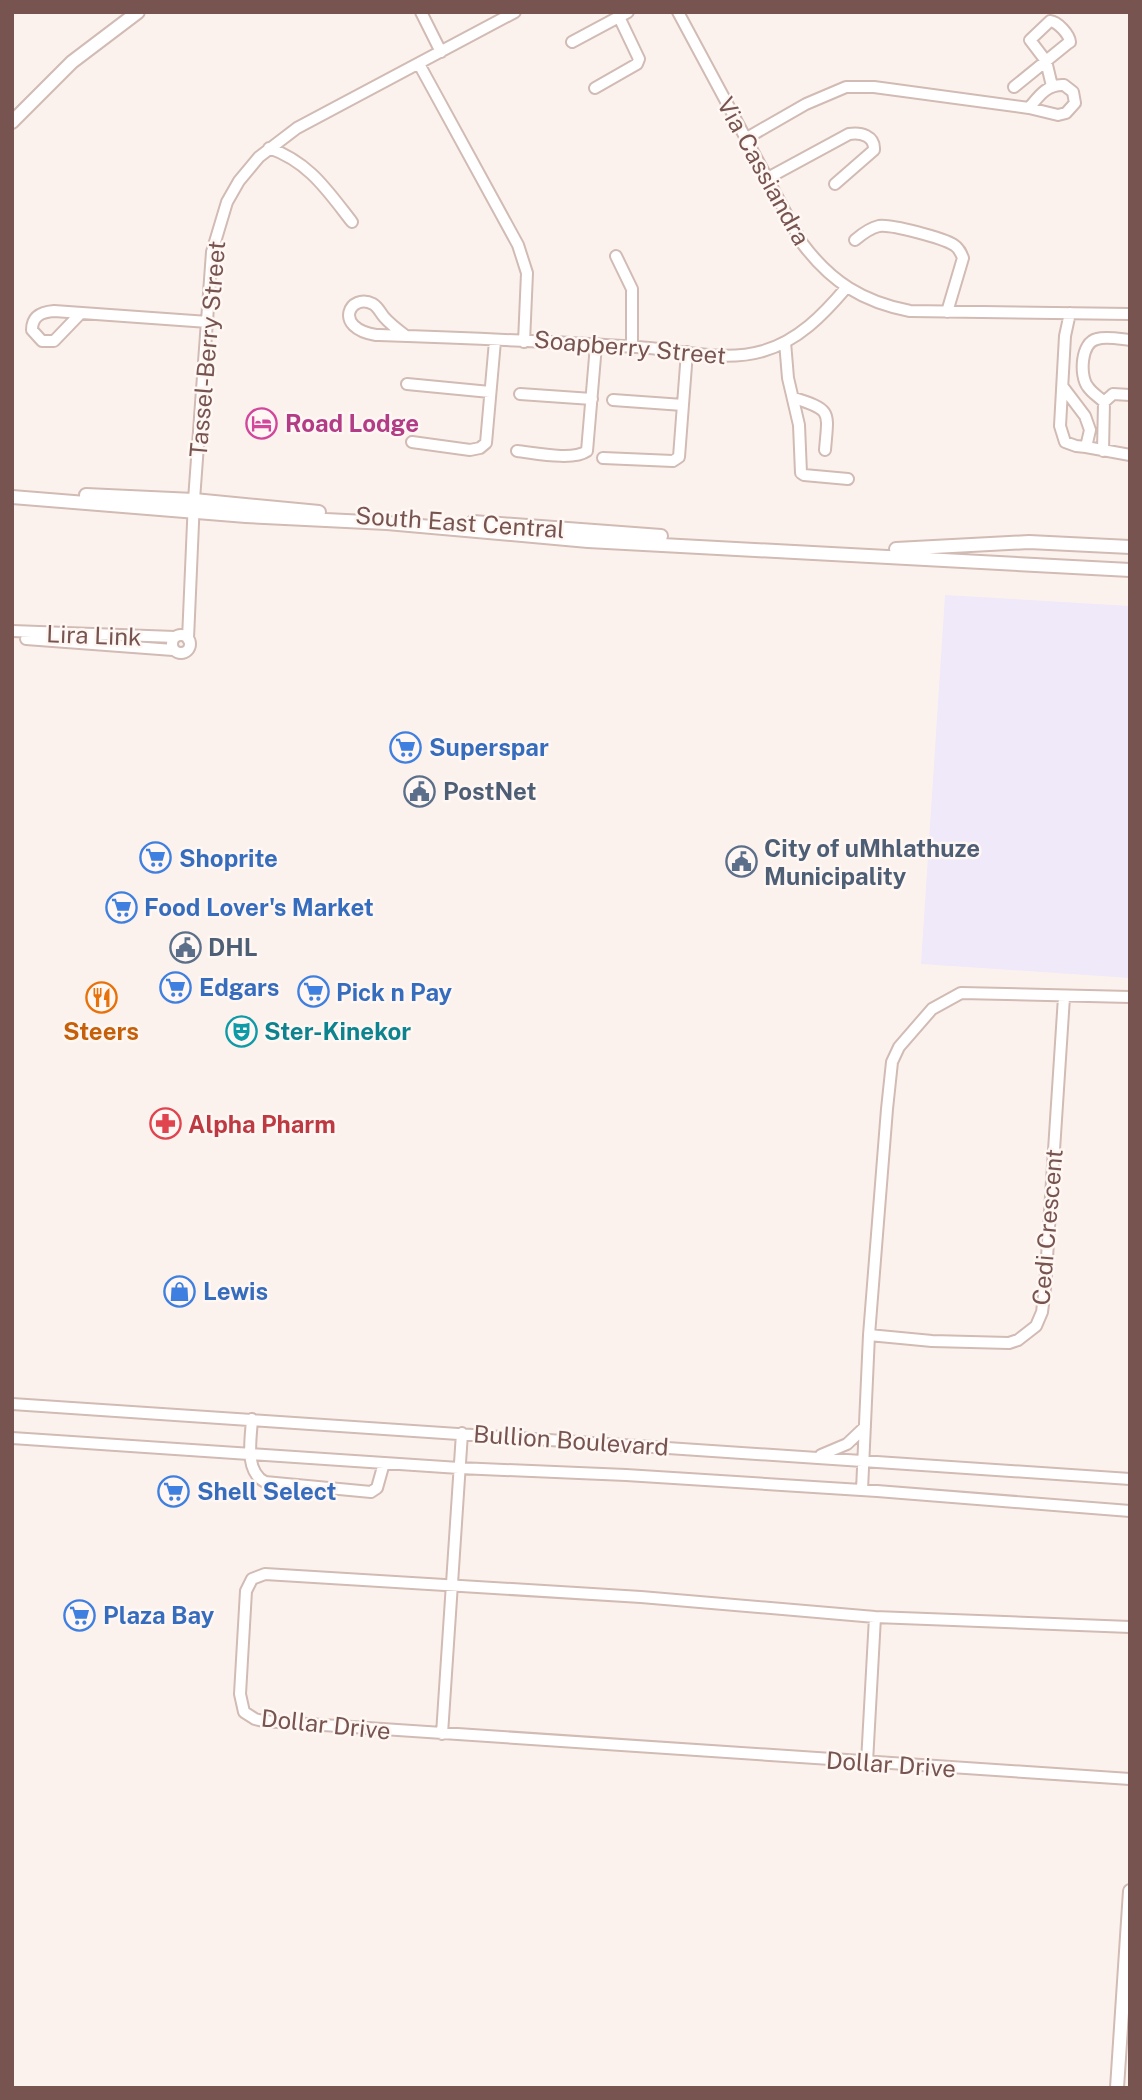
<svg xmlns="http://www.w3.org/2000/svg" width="1142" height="2100" font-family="'Public Sans',sans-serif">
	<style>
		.education { fill: #efe9f9 }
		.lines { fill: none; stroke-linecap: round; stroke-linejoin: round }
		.minor-casing { stroke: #d1bbb4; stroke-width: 14 }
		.tertiary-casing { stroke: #d1bbb4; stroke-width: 16 }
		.minor { stroke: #fff; stroke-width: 10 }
		.tertiary { stroke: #fff; stroke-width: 12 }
		.labels { text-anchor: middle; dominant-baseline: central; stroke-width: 5; stroke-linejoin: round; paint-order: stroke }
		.street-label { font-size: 24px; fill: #775450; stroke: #fef7f3 }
		.hotel-label { font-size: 24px; font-weight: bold; fill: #b23c85; stroke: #fef7f3; text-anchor: start }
		.shop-label { font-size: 24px; font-weight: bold; fill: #366cbe; stroke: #fef7f3; text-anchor: start }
		.service-label { font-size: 24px; font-weight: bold; fill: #4e5e75; stroke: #fef7f3; text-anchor: start }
		.food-label { font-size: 24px; font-weight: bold; fill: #c56008; stroke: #fef7f3 }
		.culture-label { font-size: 24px; font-weight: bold; fill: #0d838f; stroke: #fef7f3; text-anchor: start }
		.health-label { font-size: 24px; font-weight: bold; fill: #be3a42; stroke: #fef7f3; text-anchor: start }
	</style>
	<rect width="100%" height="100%" fill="#fcf2ed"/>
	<path class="education" d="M945,595L1130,606V978L921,964Z"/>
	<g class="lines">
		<defs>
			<path id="minor" d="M421,12L441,52
				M678,12L802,243C831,282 863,302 910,311L1130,314
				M572,42L628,12
				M419,64L518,245L527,273L524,342
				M1014,87L1067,44L1070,42C1069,34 1058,22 1050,21L1030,40L1046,61L1052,86
				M595,88L637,64L639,59L619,17
				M745,139L806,104L846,87H874L1029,108L1058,115L1066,113L1075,103L1073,92L1064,85C1047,84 1039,96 1029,108
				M269,148C309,162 327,190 352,222
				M766,179L849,134C861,132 875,136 874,150L835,184
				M855,240C862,234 870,228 879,226C891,224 943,238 954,245C959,248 961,253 963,258L947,312
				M616,256L632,289V346
				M80,314L54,341H42L32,330C32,316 41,312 54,311L208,322
				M406,336C398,330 390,324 384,317C380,312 378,307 373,304C350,292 332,328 376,335C462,338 549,341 636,347C677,349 722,363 763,351C798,341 823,315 846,288
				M785,342L788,378L799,425L801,473L804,475L848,479
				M407,384L490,392
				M1063,387L1085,416L1090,430L1086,447L1076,446L1065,442L1060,426L1065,336L1070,313
				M520,394L592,399
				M794,398C833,410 828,412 825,450
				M613,400L683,405
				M1104,402L1113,394L1130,395
				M412,442L470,450L480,448L486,443L495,341
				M1086,447L1130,455
				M517,451C535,453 573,461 587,451L596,345
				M1103,451L1104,402C1099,397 1092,393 1088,387C1079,376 1081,342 1097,339C1106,336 1120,339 1130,340
				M603,458L673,461L679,457L687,352
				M12,631L175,637
				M172 644a9 9 0 1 1 18 0a9 9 0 1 1-18 0Z
				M26,639L173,650
				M188,639L194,500L212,252L227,202L239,181L259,157L297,128L515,12
				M869,1335L932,1341L1009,1343L1018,1340L1036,1326L1042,1312L1045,1288L1064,997
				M12,1404L1130,1479
				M252,1419C251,1439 244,1471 265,1482L371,1492L377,1488L384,1463
				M12,1438L459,1468L626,1475L877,1491L1130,1511
				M821,1455L847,1444L865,1427
				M862,1490L869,1335L887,1109L892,1062L899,1047L932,1009L961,993L1130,997
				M1130,1627L875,1617L641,1597L265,1574L252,1579L246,1591L240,1694L244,1712L255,1719L263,1721L1130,1779
				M442,1734L462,1433
				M867,1762L875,1617"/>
			<path id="tertiary" d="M12,122L72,62L138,12
				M86,495L194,500L319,512
				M12,497L246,516L387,523L588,541L1130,570
				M473,522L661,536
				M896,549L1029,542L1130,547
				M1117,2088L1130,1891"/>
		</defs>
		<use href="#minor" class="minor-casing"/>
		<use href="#tertiary" class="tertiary-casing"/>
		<use href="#minor" class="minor"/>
		<use href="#tertiary" class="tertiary"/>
	</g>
	<defs>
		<symbol id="hotel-ring" viewBox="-11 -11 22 22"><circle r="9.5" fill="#fef7f3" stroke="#d1479c" stroke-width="1.5"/><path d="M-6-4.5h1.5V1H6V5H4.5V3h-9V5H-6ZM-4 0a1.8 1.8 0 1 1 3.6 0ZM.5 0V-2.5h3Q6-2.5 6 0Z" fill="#d1479c"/></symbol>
		<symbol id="supermarket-ring" viewBox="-11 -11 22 22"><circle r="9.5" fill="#fef7f3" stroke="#3f7fe0" stroke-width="1.5"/><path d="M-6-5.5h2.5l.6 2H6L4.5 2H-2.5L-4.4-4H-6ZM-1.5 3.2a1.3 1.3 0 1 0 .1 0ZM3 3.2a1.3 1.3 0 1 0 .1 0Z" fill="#3f7fe0"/></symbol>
		<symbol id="civic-ring" viewBox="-11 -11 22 22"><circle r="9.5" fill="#fef7f3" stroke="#5c6f8a" stroke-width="1.5"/><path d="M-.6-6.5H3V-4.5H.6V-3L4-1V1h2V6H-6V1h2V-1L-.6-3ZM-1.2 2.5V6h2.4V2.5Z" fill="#5c6f8a"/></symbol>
		<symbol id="restaurant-ring" viewBox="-11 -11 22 22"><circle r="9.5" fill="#fef7f3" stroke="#e8710a" stroke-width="1.5"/><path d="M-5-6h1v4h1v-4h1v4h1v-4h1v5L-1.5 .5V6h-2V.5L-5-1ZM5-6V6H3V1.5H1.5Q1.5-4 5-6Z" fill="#e8710a"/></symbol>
		<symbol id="theatre-ring" viewBox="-11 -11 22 22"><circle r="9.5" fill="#fef7f3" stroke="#0f9aa8" stroke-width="1.5"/><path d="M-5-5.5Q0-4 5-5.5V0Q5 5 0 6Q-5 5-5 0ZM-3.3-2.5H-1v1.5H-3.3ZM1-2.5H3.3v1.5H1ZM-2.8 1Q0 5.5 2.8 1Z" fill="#0f9aa8"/></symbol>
		<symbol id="pharmacy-ring" viewBox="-11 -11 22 22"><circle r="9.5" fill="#fef7f3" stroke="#e0444e" stroke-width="1.5"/><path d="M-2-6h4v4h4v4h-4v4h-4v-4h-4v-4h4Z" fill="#e0444e"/></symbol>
		<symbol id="shop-ring" viewBox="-11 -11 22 22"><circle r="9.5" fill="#fef7f3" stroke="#3f7fe0" stroke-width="1.5"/><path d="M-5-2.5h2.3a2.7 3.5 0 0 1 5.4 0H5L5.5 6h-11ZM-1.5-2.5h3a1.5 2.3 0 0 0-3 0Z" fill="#3f7fe0"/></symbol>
	</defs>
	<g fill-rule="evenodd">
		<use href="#hotel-ring" x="244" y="406" width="35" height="35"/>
		<use href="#supermarket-ring" x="388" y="730" width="35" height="35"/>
		<use href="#civic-ring" x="402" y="774" width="35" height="35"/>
		<use href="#supermarket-ring" x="138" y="840" width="35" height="35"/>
		<use href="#civic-ring" x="724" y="844" width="35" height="35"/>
		<use href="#supermarket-ring" x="104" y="890" width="35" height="35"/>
		<use href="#civic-ring" x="168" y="930" width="35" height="35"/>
		<use href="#supermarket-ring" x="158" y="970" width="35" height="35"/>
		<use href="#supermarket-ring" x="296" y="974" width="35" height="35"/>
		<use href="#restaurant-ring" x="84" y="980" width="35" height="35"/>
		<use href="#theatre-ring" x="224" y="1014" width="35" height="35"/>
		<use href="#pharmacy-ring" x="148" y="1106" width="35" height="35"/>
		<use href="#shop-ring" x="162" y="1274" width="35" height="35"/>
		<use href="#supermarket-ring" x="156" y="1474" width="35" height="35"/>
		<use href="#supermarket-ring" x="62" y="1598" width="35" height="35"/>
	</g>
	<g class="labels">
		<g class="street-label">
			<text transform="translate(764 171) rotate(61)">Via Cassiandra</text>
			<text transform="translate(630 347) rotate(5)">Soapberry Street</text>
			<text transform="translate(207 349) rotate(-85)">Tassel-Berry Street</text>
			<text transform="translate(460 522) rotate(4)">South East Central</text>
			<text transform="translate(94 635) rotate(2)">Lira Link</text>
			<text transform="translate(1047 1227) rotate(-85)">Cedi Crescent</text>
			<text transform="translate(571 1440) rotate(4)">Bullion Boulevard</text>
			<text transform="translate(326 1724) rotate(6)">Dollar Drive</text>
			<text transform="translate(891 1764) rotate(4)">Dollar Drive</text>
		</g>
		<g class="hotel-label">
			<text x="285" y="423">Road Lodge</text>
		</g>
		<g class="shop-label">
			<text x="429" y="747">Superspar</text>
			<text x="179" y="858">Shoprite</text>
			<text x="144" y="907">Food Lover's Market</text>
			<text x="199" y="987">Edgars</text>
			<text x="336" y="992">Pick n Pay</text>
			<text x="203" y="1291">Lewis</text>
			<text x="197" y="1491">Shell Select</text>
			<text x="103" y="1615">Plaza Bay</text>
		</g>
		<g class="service-label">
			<text x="443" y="791">PostNet</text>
			<text x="764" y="848">City of uMhlathuze<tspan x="764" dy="28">Municipality</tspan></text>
			<text x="208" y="947">DHL</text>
		</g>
		<g class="food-label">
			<text x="101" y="1031">Steers</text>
		</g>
		<g class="culture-label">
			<text x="264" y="1031">Ster-Kinekor</text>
		</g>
		<g class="health-label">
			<text x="188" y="1124">Alpha Pharm</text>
		</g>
	</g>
	<rect width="1142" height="2100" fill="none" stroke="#775450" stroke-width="28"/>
</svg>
